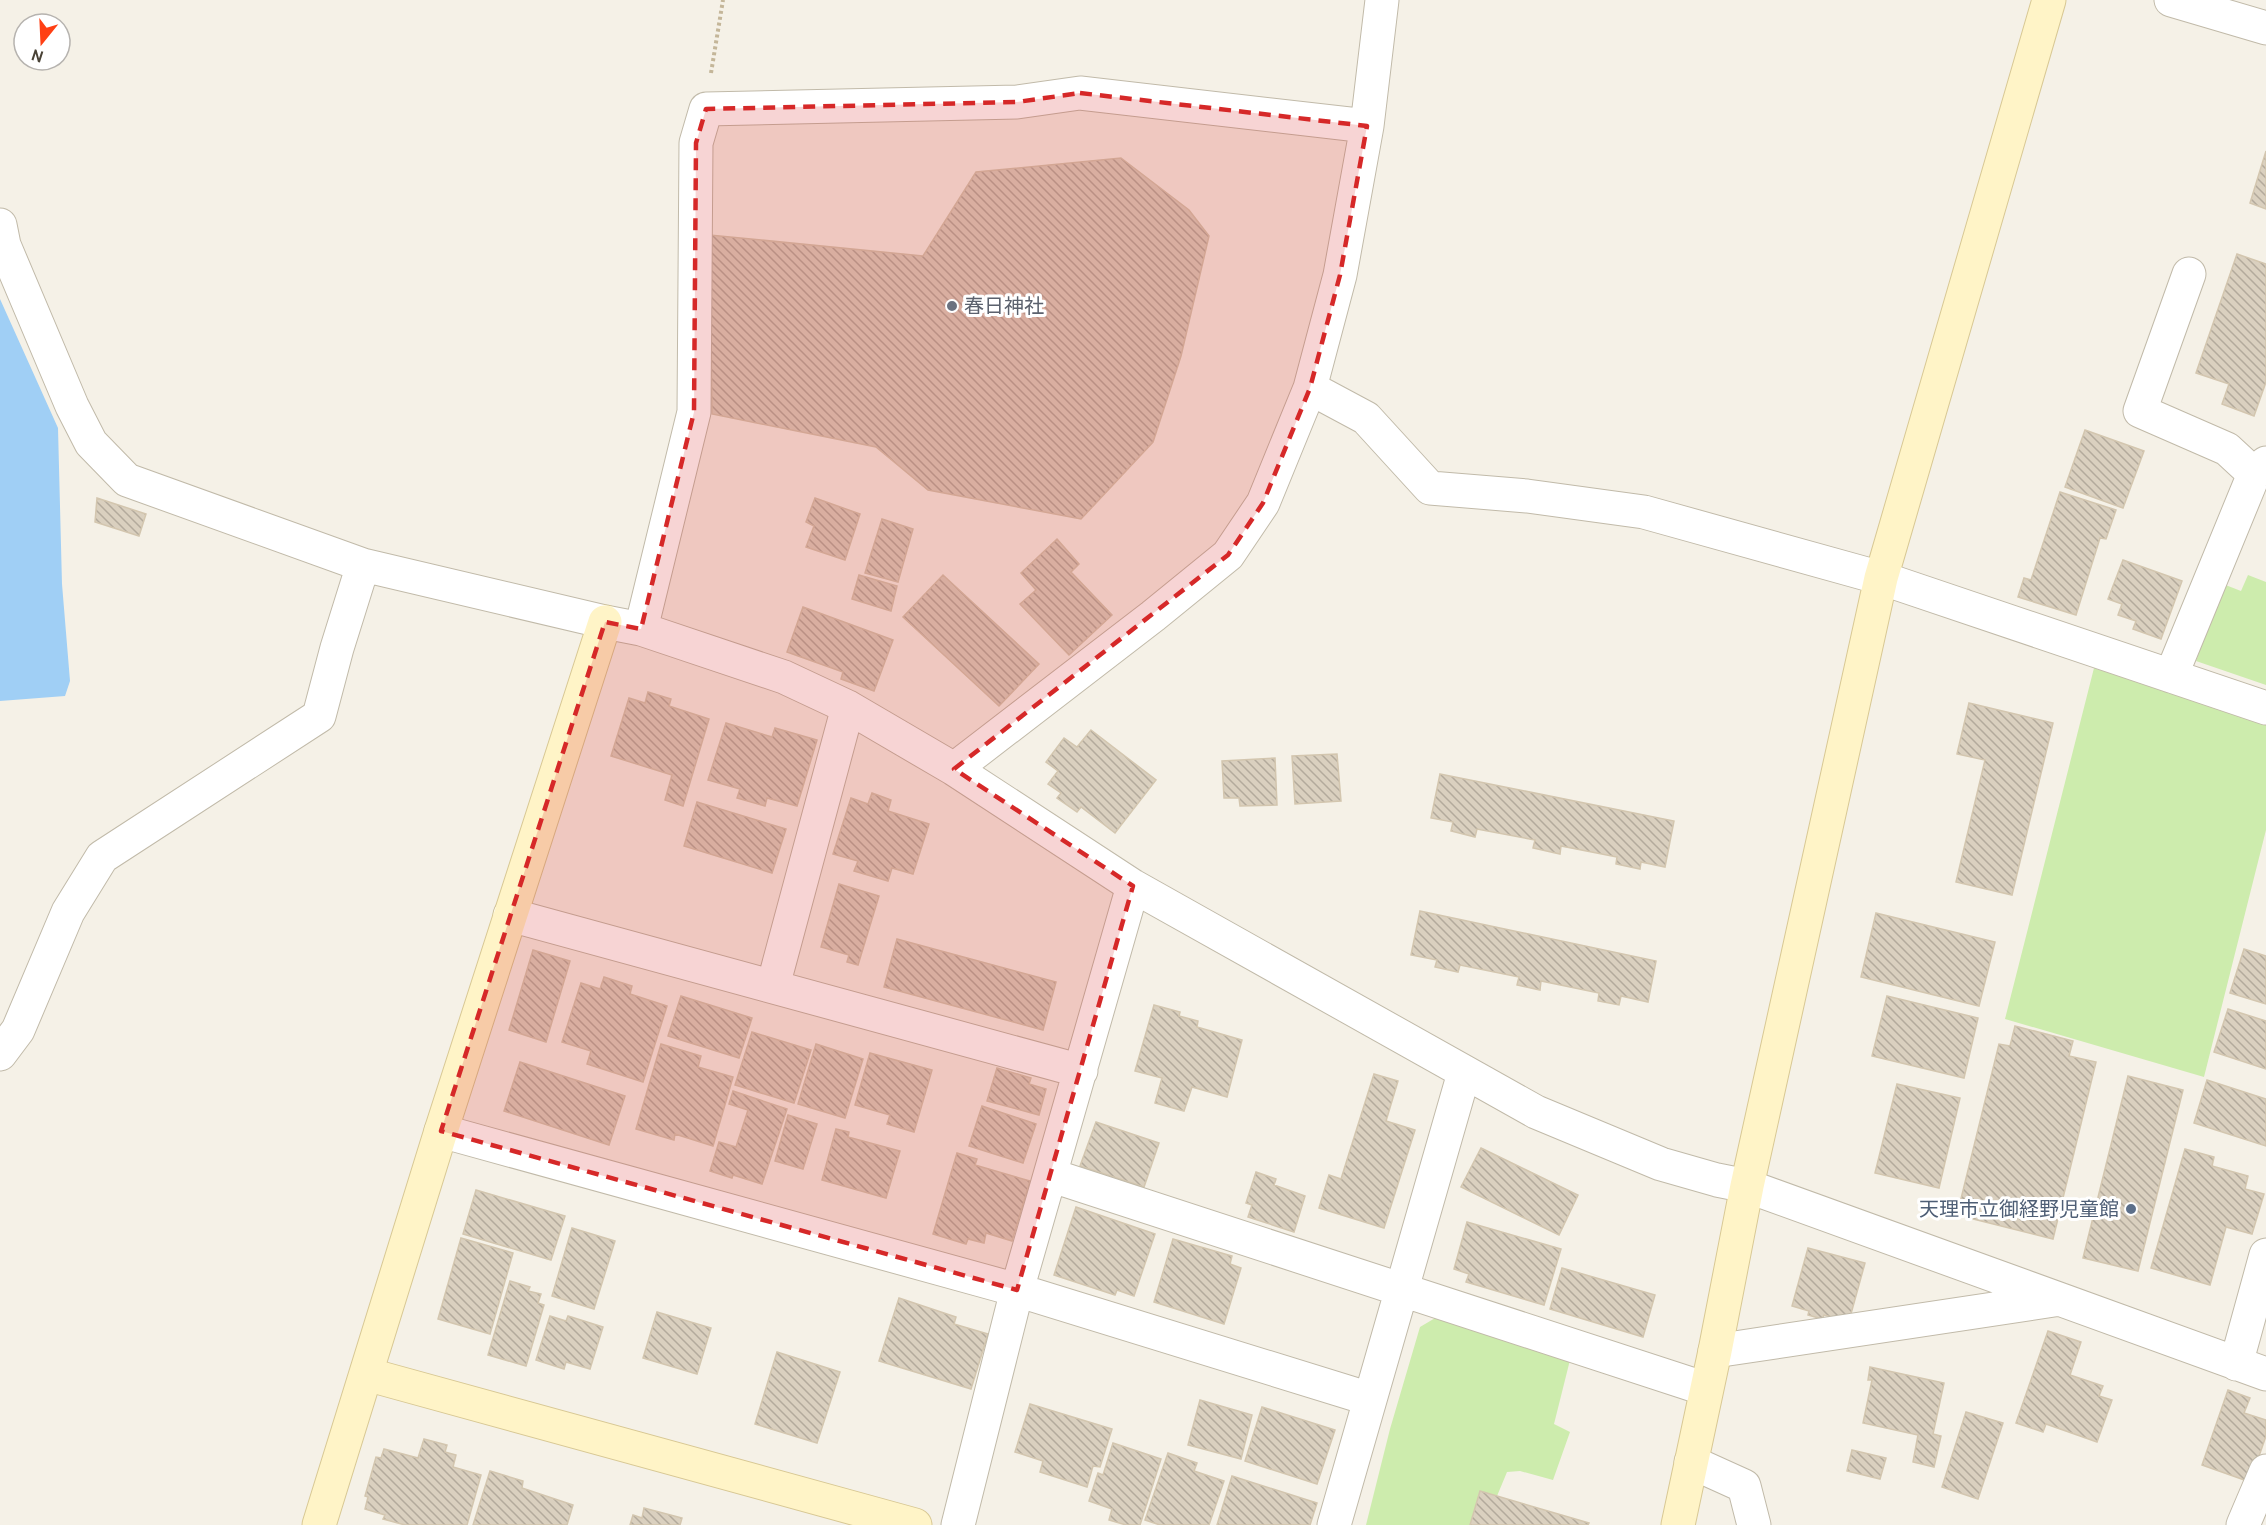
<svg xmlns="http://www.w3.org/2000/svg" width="2266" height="1525" font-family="Cabin,'Noto Sans JP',sans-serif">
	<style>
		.green { fill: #cdecad }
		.water { fill: #a0cff5 }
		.building { fill: url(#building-back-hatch); stroke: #d3c6af; stroke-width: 1.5 }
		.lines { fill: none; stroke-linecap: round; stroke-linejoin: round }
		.street-casing { stroke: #c1baa9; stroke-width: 35 }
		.secondary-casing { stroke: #d8c894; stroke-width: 35 }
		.path { stroke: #c4b699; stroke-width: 4; stroke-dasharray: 3 3; stroke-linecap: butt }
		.street { stroke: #fff; stroke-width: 33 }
		.secondary { stroke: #fff4c7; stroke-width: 33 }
		.marked { fill: #d62828; fill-opacity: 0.2; stroke: #d62828; stroke-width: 4.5; stroke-dasharray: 12 8; stroke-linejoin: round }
		.worship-dot { fill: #6b7280; stroke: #fff; stroke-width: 2 }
		.service-dot { fill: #5c6f8a; stroke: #fff; stroke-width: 2 }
		.labels { text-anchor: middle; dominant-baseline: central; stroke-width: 6; stroke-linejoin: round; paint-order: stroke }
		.worship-label { font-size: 20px; fill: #5b616d; stroke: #fff; text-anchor: start }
		.service-label { font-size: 20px; fill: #4e5e75; stroke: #fff; text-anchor: end }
	</style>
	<defs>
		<pattern id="building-back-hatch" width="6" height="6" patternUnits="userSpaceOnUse" patternTransform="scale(1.5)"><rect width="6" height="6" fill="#dad0bf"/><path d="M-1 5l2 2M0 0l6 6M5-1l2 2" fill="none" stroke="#b3aa9c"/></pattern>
	</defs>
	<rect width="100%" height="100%" fill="#f5f1e7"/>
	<path class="green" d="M2248,575L2266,582V685L2196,661L2223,584L2241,591Z
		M2094,668L2266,724V830L2204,1077L2005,1019Z
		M1447,1311L1573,1348L1554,1424L1570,1432L1553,1480L1520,1471L1507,1472L1485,1525H1366L1390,1429L1420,1327Z"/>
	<path class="water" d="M0,299L58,428L62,584L70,681L65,696L0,701Z"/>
	<path class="building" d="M2266,151V209L2250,203Z
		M1121,158L1189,210L1209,236L1181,356L1153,442L1081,519L928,490L876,447L712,414L710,235L923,256L976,172Z
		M2237,254L2266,264V382L2254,416L2222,404L2229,384L2196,373Z
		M2085,430L2144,451L2123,508L2065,487Z
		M2060,492L2116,510L2106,539L2100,538L2076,615L2018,597L2024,578L2031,580Z
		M97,498L146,514L139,536L95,522Z
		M815,498L860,514L845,560L806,547L814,526L806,522Z
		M882,519L913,529L898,582L865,573Z
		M1057,539L1079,564L1071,572L1112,615L1069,655L1020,604L1036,590L1021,573Z
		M2123,560L2182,581L2161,639L2133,629L2136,621L2118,615L2122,604L2108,599Z
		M859,575L897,586L891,611L852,599Z
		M943,575L1039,664L999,706L903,617Z
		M803,607L893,640L874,691L841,679L843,672L787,652Z
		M648,692L671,699L669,706L709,719L683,806L665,800L672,775L611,756L629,698L645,703Z
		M1969,703L2053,723L2012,895L1956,882L1985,760L1957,754Z
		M726,723L772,737L775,728L817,740L797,806L767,798L765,806L737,798L740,789L708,780Z
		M1091,730L1156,780L1115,833L1081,807L1077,812L1057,798L1061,793L1048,784L1058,771L1046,762L1064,738L1077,747Z
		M1337,754L1341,801L1295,804L1292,756Z
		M1275,758L1277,805L1240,806L1239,798H1224L1222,761Z
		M1440,774L1674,821L1665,867L1641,862L1640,869L1616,864L1617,857L1561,846L1560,854L1533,848L1535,840L1477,829L1475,837L1451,831L1453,822L1431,818Z
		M872,793L891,800L888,811L929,824L913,874L892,868L888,881L854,871L858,861L833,854L851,798L868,804Z
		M697,802L786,829L772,873L684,846Z
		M839,884L879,896L858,965L847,962L849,955L821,947Z
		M1420,911L1656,961L1648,1002L1621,996L1619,1005L1598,1001L1599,993L1541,981L1540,990L1517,985L1519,977L1460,965L1458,972L1435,967L1437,960L1411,955Z
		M1876,913L1995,942L1979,1006L1861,977Z
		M897,939L1056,982L1043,1030L884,987Z
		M2244,949L2266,956V1004L2230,993Z
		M533,950L570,961L546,1042L509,1030Z
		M604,977L632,986L630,994L667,1006L643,1082L587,1064L591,1051L562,1042L581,983L600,989Z
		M681,996L752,1018L739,1058L668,1036Z
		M1887,996L1978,1018L1964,1078L1872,1056Z
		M1154,1005L1180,1012L1179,1016L1198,1021L1197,1027L1242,1040L1227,1097L1192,1087L1184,1111L1155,1103L1162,1078L1135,1071Z
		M2228,1009L2266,1021V1069L2214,1052Z
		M2015,1026L2073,1041L2069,1056L2096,1062L2053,1239L1957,1215L1999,1044L2010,1046Z
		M752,1032L811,1050L794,1103L735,1085Z
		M661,1044L701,1056L698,1067L733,1077L713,1146L675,1134L674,1140L636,1129Z
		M816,1044L863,1059L845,1118L798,1104Z
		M870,1053L932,1070L914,1132L887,1124L890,1115L855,1105Z
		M520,1062L625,1096L609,1145L504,1111Z
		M997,1068L1031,1078L1029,1084L1046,1089L1039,1115L987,1101Z
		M1374,1074L1398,1081L1386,1121L1415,1130L1384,1228L1319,1208L1329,1175L1341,1179Z
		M2128,1076L2183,1090L2138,1271L2083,1258Z
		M2207,1080L2266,1099V1146L2194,1123Z
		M1897,1084L1960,1098L1939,1188L1875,1173Z
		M733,1091L787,1109L762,1184L733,1175L732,1178L710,1171L719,1142L736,1147L748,1110L729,1104Z
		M982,1106L1036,1124L1023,1163L969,1146Z
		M788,1115L817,1124L803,1169L775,1161Z
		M1096,1122L1159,1143L1144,1187L1080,1166Z
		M836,1129L849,1132L848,1137L900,1151L886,1198L822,1180Z
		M1481,1148L1578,1195L1559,1235L1461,1187Z
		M2185,1149L2214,1157L2212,1166L2248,1176L2245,1189L2264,1194L2252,1234L2226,1227L2210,1285L2151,1268Z
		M957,1153L977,1159L975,1165L1030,1181L1012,1241L986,1233L984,1243L968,1239L966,1244L933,1234Z
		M1256,1172L1276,1179L1274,1185L1305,1196L1294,1232L1248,1217L1252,1205L1246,1203Z
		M476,1190L565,1216L551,1260L463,1234Z
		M1076,1207L1155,1234L1134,1296L1117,1290L1115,1295L1054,1275Z
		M1467,1222L1561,1249L1544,1305L1466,1282L1469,1274L1454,1269Z
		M572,1228L615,1241L594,1309L552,1296Z
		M461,1238L513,1253L490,1334L438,1319Z
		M1173,1239L1232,1256L1230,1264L1241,1268L1224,1324L1154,1302Z
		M1808,1248L1865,1263L1849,1321L1824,1315L1822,1319L1808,1315L1809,1311L1792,1306Z
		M1562,1268L1655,1295L1643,1337L1550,1309Z
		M510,1281L530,1287L528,1291L541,1294L538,1303L544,1305L526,1366L488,1355Z
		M899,1298L956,1317L954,1324L988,1334L971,1389L879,1361Z
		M657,1312L711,1328L697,1374L643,1358Z
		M550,1316L566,1321L568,1316L603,1327L590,1369L566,1362L564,1369L536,1360Z
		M2048,1331L2081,1342L2070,1375L2103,1386L2099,1396L2112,1400L2097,1442L2046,1424L2043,1432L2016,1423Z
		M777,1352L840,1372L817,1443L755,1424Z
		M1870,1367L1944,1383L1933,1434L1941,1436L1934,1467L1913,1462L1918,1435L1863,1423L1872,1380H1868Z
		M2228,1390L2250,1398L2244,1413L2266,1420V1436L2250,1482L2202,1465Z
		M1200,1400L1252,1415L1241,1459L1188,1445Z
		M1030,1404L1112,1429L1100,1467L1093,1466L1087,1487L1040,1472L1043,1461L1015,1452Z
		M1262,1407L1335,1430L1317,1484L1245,1461Z
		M1966,1412L2003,1423L1978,1499L1942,1487Z
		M424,1439L447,1445L445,1452L456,1455L453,1467L481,1475L467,1525H405L383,1519L385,1515L365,1509L368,1497L365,1496L376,1457L381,1458L384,1449L418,1458Z
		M1113,1443L1161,1459L1140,1525H1126L1109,1520L1112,1509L1089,1501L1098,1473L1103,1475Z
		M1852,1450L1886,1458L1880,1479L1847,1471Z
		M1168,1453L1197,1463L1194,1471L1224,1481L1209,1525H1160L1145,1520Z
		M490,1471L523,1481L522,1488L573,1505L567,1525H473Z
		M1232,1476L1317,1503L1310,1525H1217Z
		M1480,1491L1589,1523L1588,1525H1470Z
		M644,1508L682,1518L680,1525H630L633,1515L642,1518Z"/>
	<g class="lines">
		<defs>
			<path id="street" d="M2171,0L2266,28
				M0,225L4,245L72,406L91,443L127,480L363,565L605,622L641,629L784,677L848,707L954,769L1133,886L1536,1112L1661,1164L1717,1180L1747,1186L2266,1374
				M2189,274L2140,411L2227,449L2254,474
				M1310,388L1366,418L1430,488L1527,496L1644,512L1881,578L2266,708
				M641,629L694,412L696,143L706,109L1017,102L1080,93L1367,126
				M2171,676L2254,474L2266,463
				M954,769L1153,616L1228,555L1263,503L1310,388L1340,275L1367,126L1382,0
				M510,915L1081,1071
				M773,986L848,707
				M0,1054L18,1030L68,912L102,857L319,716L337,648L363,565
				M441,1131L1017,1290L1370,1399
				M1050,1175L1706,1389
				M1715,1351L2054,1300
				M2236,1364L2266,1255
				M1691,1462L1744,1486L1754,1525
				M958,1525L1017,1290L1133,886
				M1334,1525L1464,1073
				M2243,1525L2266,1471"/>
			<path id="secondary" d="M366,1374L915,1525
				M319,1525L441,1131L605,622
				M1678,1525L1715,1351L1747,1186L1881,578L2049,0"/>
		</defs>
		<use href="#street" class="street-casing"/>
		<use href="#secondary" class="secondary-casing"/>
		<path class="path" d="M711,73L723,0"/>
		<use href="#street" class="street"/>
		<use href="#secondary" class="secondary"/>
	</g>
	<path class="marked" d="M1080,93L1367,126L1340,275L1310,388L1263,503L1228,555L954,769L1133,886L1017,1290L441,1131L605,622L641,629L694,412L696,143L706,109L1017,102Z"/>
	<circle class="worship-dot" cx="952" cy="306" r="6"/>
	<circle class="service-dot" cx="2131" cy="1209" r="6"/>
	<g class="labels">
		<g class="worship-label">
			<text x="964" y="306">春日神社</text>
		</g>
		<g class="service-label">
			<text x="2119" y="1209">天理市立御経野児童館</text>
		</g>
	</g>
	<g transform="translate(42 42) rotate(198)"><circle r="28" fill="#ffffff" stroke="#b6b3af" stroke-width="1.5"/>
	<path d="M0-4.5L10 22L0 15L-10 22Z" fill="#ff4014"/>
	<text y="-9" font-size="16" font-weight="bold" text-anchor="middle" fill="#494236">N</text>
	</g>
</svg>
